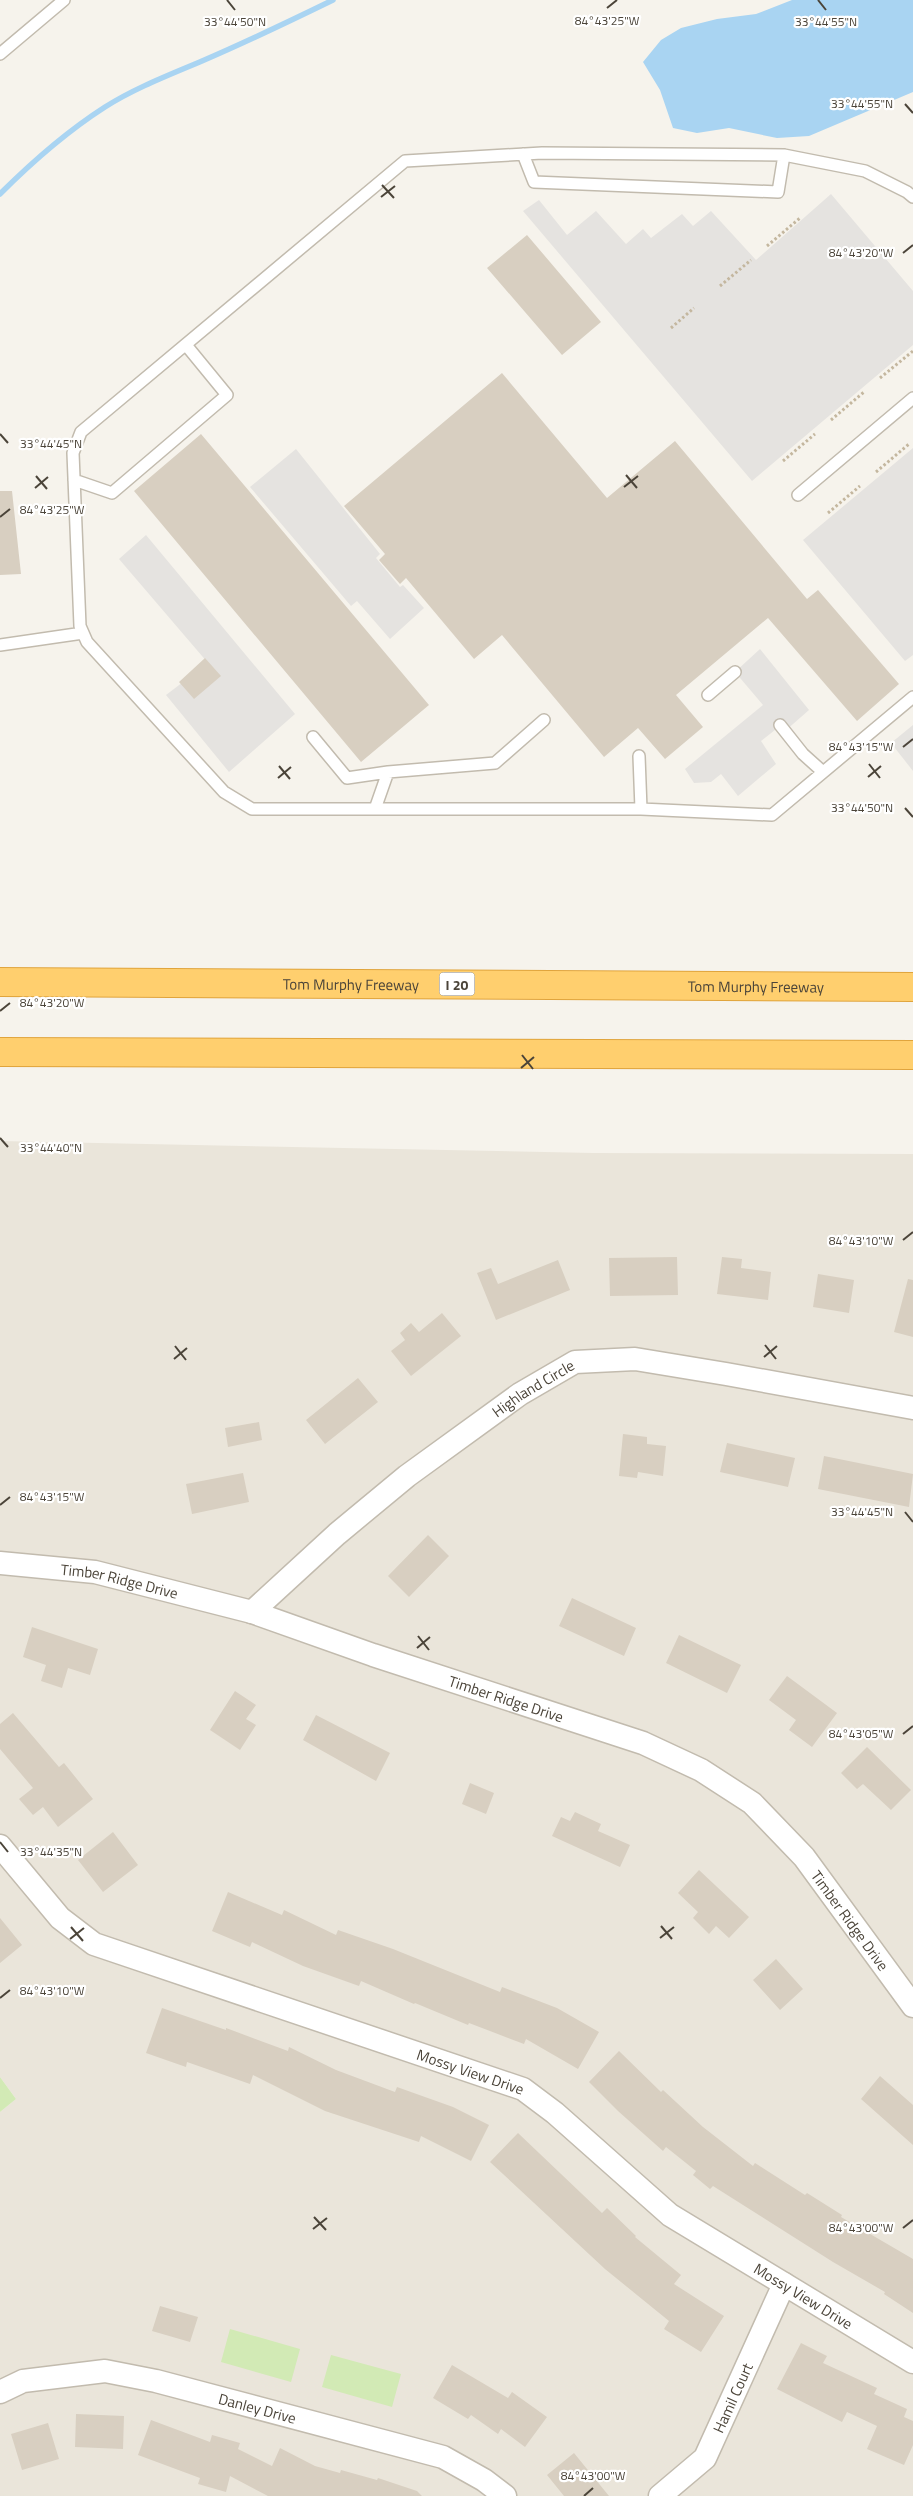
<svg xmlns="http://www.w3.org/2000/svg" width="913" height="2496" font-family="'Titillium Web',sans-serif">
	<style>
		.residential { fill: #eae5da }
		.green { fill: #d2eab5 }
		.parking { fill: #e5e3e0 }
		.water { fill: #a9d4f2 }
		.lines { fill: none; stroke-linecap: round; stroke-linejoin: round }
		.stream { stroke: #a9d4f2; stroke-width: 5.5 }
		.building { fill: #d8cfc1 }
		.service-casing { stroke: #c2bbae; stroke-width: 14 }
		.minor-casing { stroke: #c2bbae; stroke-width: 25 }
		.motorway-casing { stroke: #e0a43c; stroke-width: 30 }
		.path { stroke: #c4b79f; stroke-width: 3; stroke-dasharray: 2.5 2.5; stroke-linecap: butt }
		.service { stroke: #fff; stroke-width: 11 }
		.minor { stroke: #fff; stroke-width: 22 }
		.motorway { stroke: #ffcf6e; stroke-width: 28 }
		.ticks { fill: none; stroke: #4b4439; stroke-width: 2 }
		.labels { text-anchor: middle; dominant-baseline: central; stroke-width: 4.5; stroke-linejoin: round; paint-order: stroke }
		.shield { fill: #fff; stroke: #817c74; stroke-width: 1 }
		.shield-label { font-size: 14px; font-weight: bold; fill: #4b4439 }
		.street-label { font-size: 15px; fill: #4b4439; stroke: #fff }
		.ticks-label { font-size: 12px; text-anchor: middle; fill: #4b4439; stroke: #fff; stroke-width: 4.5; stroke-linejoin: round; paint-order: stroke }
	</style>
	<rect width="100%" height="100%" fill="#f6f3ec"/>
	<path class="residential" d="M0,1141L593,1153L913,1154V2496H0V2112L16,2099L0,2077Z"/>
	<path class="green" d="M0,2077L16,2099L0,2112Z
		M230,2329L300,2349L291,2382L221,2362Z
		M331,2355L401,2374L392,2407L322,2387Z"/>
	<path class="parking" d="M831,194L913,291V345L752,481L523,211L539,200L567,235L596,211L626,244L643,229L651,238L682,214L693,226L711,211L756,260Z
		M913,448V655L905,661L803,540Z
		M296,449L380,554L376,558L400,587L403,585L424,608L390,639L357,601L351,606L250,487Z
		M146,535L295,714L229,772L166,695L208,663L119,559Z
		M760,649L809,710L785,731L780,726L761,741L776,764L738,796L721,774L711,782L694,783L685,769L763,705L735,672Z
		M913,725V771L891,743Z"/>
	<path class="water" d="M792,0H913V92L809,136L777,138L729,128L697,133L673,128L660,90L643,62L661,40L681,28L717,19L756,14Z"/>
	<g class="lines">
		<path class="stream" d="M0,194C33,161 66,132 105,107C135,88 169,75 202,61C246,42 290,21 333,0"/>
	</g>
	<path class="building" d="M527,235L601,322L562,355L487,268Z
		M502,373L607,498L675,441L807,599L818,590L899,684L857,721L768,618L676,695L703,727L665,759L638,728L604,757L502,635L474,659L406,578L400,584L379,560L385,554L344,506Z
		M201,434L429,705L361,762L134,491Z
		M0,491H12L21,574L0,575Z
		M205,658L221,676L194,699L179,682Z
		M677,1257L678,1295L610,1296L609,1258Z
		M722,1257L742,1259L741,1268L771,1272L768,1300L717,1294Z
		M558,1260L570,1290L496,1320L477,1273L491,1268L498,1284Z
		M818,1274L854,1280L849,1313L813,1307Z
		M908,1279L913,1280V1337L894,1332Z
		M442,1313L461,1336L411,1376L391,1351L405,1340L400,1333L411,1323L419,1332Z
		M358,1378L378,1402L325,1444L306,1420Z
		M259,1422L262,1440L228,1447L225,1428Z
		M623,1434L647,1437V1444L666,1446L663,1476L638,1472L637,1478L619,1476Z
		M727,1443L795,1458L788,1487L720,1472Z
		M824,1456L913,1474L909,1507L818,1489Z
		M243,1473L249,1502L192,1514L186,1484Z
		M428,1535L449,1556L409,1597L388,1576Z
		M572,1598L636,1628L624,1656L559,1626Z
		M32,1627L98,1649L90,1675L68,1668L62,1688L41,1681L46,1665L23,1657Z
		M679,1635L741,1665L727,1693L666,1663Z
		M787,1676L837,1713L812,1747L789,1730L796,1720L769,1700Z
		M235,1691L256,1705L246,1719L256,1725L240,1750L210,1730Z
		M13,1713L59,1767L64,1763L93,1799L58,1827L43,1807L33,1815L19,1799L33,1788L0,1749V1724Z
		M316,1715L390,1753L376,1781L303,1740Z
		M867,1747L911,1790L891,1810L863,1784L857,1789L841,1773Z
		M470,1783L494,1793L486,1814L462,1804Z
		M575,1812L601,1824L598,1831L630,1845L620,1867L552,1836L561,1817L570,1821Z
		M113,1832L138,1865L103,1892L78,1860Z
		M699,1870L749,1917L729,1938L716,1926L709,1934L693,1918L698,1912L678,1893Z
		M228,1892L282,1915L284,1910L336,1935L338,1930L393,1949L500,1992L502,1987L557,2008L599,2032L578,2069L526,2039L524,2044L469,2023L468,2025L415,2003L414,2004L361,1981L359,1986L303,1966L252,1942L250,1947L212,1931Z
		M0,1918L22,1945L0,1963Z
		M776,1959L803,1989L780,2010L753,1980Z
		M162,2008L226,2030V2028L288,2051L289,2047L336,2070L395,2092L397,2087L453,2107L489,2125L471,2161L421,2136L419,2142L325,2111L253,2075L250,2084L187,2062L186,2067L146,2053Z
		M619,2051L661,2092L663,2090L703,2127L753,2166L755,2163L805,2195L807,2193L842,2215L841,2217L913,2259V2313L884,2294L885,2292L833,2262L713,2186L710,2189L693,2175L696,2171L666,2147L663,2151L618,2111L589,2082Z
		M880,2076L913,2105V2145L861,2099Z
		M518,2133L602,2213L607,2208L636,2236L635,2237L681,2275L674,2284L724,2316L701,2352L664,2329L669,2321L605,2269L490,2162Z
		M160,2306L198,2317L190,2342L152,2331Z
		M801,2343L827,2356L823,2363L877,2388L874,2394L907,2409L904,2417L913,2421V2445L904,2465L867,2449L877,2426L847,2412L842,2422L777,2389Z
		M452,2365L508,2398L512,2392L547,2417L525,2447L501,2429L498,2434L471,2415L468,2419L433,2398Z
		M76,2414L124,2416L123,2449L75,2447Z
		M151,2420L210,2442L212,2435L240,2443L238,2449L272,2466L280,2448L315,2466L340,2473L341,2470L377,2480L378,2478L417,2491L422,2496H268L230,2476L226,2492L198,2484L200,2478L138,2455Z
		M48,2423L59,2459L22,2470L11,2434Z
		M574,2453L609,2496H564L547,2475Z"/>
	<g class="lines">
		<defs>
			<path id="service" d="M0,54L64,0
				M523,154L534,182L778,192L784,155
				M913,197L907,192L865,171L784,155L542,153L405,161L81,432L73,453L80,626L87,642L224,792L252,809H641L772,815L913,697
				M74,480L112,493L227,395L186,345
				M798,495L913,398
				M0,645L83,633
				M708,695L735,672
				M780,725L803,754L823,772
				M313,737L347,778L388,772
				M639,756L641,809
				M375,809L388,772L495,763L544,720"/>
			<g id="minor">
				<path id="s1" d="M0,1563L95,1572L252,1612L373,1655L643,1743L701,1770L752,1803L804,1857L913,2006"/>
				<path id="s2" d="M252,1612L337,1534L407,1476L520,1394L575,1362L635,1359L726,1374L913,1408"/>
				<path id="s3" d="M0,1846L60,1918L94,1944L523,2089L555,2113L670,2215L913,2362"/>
				<path id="s4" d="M0,2392L23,2381L105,2371L156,2381L443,2457L484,2480L505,2496"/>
				<path id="s5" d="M660,2496L705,2458L784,2284"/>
			</g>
			<g id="motorway">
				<path id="s6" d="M0,982L913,987"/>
				<path d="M0,1052L913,1055"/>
			</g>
		</defs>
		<use href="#service" class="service-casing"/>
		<use href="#minor" class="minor-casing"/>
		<use href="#motorway" class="motorway-casing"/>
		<path class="path" d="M767,246L800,218
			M720,286L751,260
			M671,328L694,308
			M880,378L913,351
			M831,420L864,392
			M783,461L815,434
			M876,472L909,444
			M828,513L860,486"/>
		<use href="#service" class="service"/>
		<use href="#minor" class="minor"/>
		<use href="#motorway" class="motorway"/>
	</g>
	<path class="ticks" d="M227,0L235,10M818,0L826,10M607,8L617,0M905,104L913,113M382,185L394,198M381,197L395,186M903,253L913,245M0,434L8,443M626,475L637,488M36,476L47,489M624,487L638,476M35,488L48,477M0,517L10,509M903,747L913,739M869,764L880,778M279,766L290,779M868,777L881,766M278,778L291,767M905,808L913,817M0,1011L10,1003M522,1055L533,1069M521,1068L534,1057M0,1138L8,1147M903,1240L913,1232M765,1345L776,1359M175,1346L186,1360M764,1357L777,1346M174,1359L187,1348M0,1505L10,1497M905,1512L913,1522M418,1636L429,1650M417,1648L430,1637M903,1734L913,1726M0,1842L8,1852M661,1926L672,1939M71,1927L83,1941M660,1938L674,1927M70,1939L84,1928M0,1998L10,1990M314,2217L326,2230M903,2228L913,2220M313,2229L327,2218M584,2496L593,2488"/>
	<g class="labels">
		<rect class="shield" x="439.5" y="972.5" width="35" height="23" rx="4"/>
		<g class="shield-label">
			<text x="457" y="984">I 20</text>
		</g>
		<g class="street-label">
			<text stroke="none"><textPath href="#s6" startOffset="351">Tom Murphy Freeway</textPath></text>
			<text stroke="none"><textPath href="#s6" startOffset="756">Tom Murphy Freeway</textPath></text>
			<text stroke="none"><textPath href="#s2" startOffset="360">Highland Circle</textPath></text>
			<text stroke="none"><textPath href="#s1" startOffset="121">Timber Ridge Drive</textPath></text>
			<text stroke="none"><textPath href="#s1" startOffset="526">Timber Ridge Drive</textPath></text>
			<text stroke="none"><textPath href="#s1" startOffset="948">Timber Ridge Drive</textPath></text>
			<text stroke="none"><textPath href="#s3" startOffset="534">Mossy View Drive</textPath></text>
			<text stroke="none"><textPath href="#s3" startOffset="939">Mossy View Drive</textPath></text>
			<text stroke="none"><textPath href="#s5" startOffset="125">Hamil Court</textPath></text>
			<text stroke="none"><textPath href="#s4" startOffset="265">Danley Drive</textPath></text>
		</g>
	</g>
	<g class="ticks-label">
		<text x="607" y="25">84°43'25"W</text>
		<text x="235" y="26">33°44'50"N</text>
		<text x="826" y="26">33°44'55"N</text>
		<text x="862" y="108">33°44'55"N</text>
		<text x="861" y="257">84°43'20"W</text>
		<text x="51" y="448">33°44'45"N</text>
		<text x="52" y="514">84°43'25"W</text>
		<text x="861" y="751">84°43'15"W</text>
		<text x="862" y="812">33°44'50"N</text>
		<text x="52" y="1007">84°43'20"W</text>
		<text x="51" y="1152">33°44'40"N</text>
		<text x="861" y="1245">84°43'10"W</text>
		<text x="52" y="1501">84°43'15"W</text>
		<text x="862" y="1516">33°44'45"N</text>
		<text x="861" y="1738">84°43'05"W</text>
		<text x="51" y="1856">33°44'35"N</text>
		<text x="52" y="1995">84°43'10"W</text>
		<text x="861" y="2232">84°43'00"W</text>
		<text x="593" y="2480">84°43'00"W</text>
	</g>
</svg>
